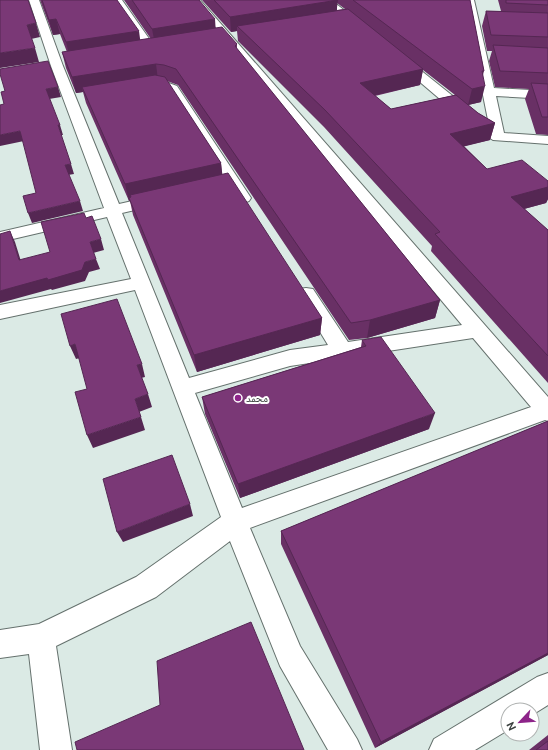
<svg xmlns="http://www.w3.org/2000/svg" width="548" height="750" font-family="Ubuntu,'Noto Naskh Arabic',sans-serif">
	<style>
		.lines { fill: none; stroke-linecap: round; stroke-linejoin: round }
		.street-casing { stroke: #65716d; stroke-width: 2 }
		.street { fill: #fff; fill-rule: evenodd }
		.wall { fill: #693065; fill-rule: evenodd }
		.shaded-wall { fill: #552753 }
		.building { fill: #7a3876; stroke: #552753 }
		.poi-dot { fill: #8d2489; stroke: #fff; stroke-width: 1.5 }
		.labels { text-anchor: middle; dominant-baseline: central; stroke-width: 4; stroke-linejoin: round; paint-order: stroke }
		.poi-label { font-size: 11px; fill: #383e3c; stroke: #fff; text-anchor: start }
	</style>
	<rect width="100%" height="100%" fill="#dbeae5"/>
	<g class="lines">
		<defs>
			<path id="street" d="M29,0H39L63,66L119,204L159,195L165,197L167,200L165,203L122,213L189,378L290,350L328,345L297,294L299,289L306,288L313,289L348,342L462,325L190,0H200L548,397V421L545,420L250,528L300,646L357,739L362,750H328L280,666L230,541L156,597L56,646L72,750H40L29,654L0,658V630L39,624L136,577L221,517L135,290L0,319V305L131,279L107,217L0,242V232L104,208L51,66ZM473,338L531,407L242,508L195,393L290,366Z
				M112,0H122L157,50L155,52H147Z
				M320,0H331L367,28L362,31L358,30Z
				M464,0H474L494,88L548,91V99L496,96L504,133L548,136V144L493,140L474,128L394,60L396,57H404L489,125Z
				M166,82L177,86L251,198L249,201L243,203L237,201L168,92C159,88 149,93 140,91L138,88L140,85Z
				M548,673V705L532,715V710H508V730L475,750H429L434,739L537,677Z"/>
		</defs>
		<use href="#street" class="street-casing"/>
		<use href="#street" class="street"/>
	</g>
	<path class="wall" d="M40,0H117L140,40L151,39L124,0H199L216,28L237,44V49L440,300L435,318L367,338L349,340L178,85L167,81L221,163L222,175L322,318L320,335L197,372L133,215L130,201H129L86,103L83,92L76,93L66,68L62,52H67L60,34L53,35Z
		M202,0H470L484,71L483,75L481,102L468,105L478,113L495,123L490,140L464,146L487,169L548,181V199L546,203L524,209L548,230V383L431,251L432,246L324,127L238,41L237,31L231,32ZM337,3L345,9L337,10ZM423,70L455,95L391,109L375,96L420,85Z
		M498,0H548V135L536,134L525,99L529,89L495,87L489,61L492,51H487L482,26L486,11H501Z
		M362,340L429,429L240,498L205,414L202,397L361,347Z
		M548,421V655L375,748L281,544V531Z
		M548,735V750H529Z"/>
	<path class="shaded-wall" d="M338,0L336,15L237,26V31L231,32L230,17Z
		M56,19L60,34L53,35L49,20Z
		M215,19L216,34L155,44L152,29Z
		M36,23L40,37L31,39L27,25Z
		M139,31L141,46L70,58L66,42Z
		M35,48L39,62L0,68V53Z
		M156,64L158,80L82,87L83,92L76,93L72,77Z
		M423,69L420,85L358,99L360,83Z
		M485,86L481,102L468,105L472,89Z
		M58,87L61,97L49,99L46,89Z
		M495,123L490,140L446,151L450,134Z
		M58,125H60L63,135H61Z
		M20,131L24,141L0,146V135Z
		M221,163L223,180L130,195L131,201L129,198L130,201H129L125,184Z
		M71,164L74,174L68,175L65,165Z
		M548,187V199L546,203L505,214L511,197Z
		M80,201L83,211L32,223L28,213Z
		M10,231L15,242L24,271L19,260Z
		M101,239L104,250L93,253L90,242Z
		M96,259L100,269L89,272L85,281L52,290L51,289L0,303V291L85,262Z
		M440,300L435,318L367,338L370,320Z
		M322,318L320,335L197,372L194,355Z
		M75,344L80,358L76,359L70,346Z
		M142,364L145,377L141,378L137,365Z
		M148,394L152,407L139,412L135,399Z
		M435,413L429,429L240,498L238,484Z
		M141,417L145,430L93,448L87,435Z
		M190,504L193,516L123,542L117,532Z
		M548,653V655L375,748L381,742Z"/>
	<path class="building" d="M0,0H28L36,23L27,25L35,48L0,53Z
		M42,0H117L139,31L66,42L56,19L49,20Z
		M132,0H199L215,19L152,29Z
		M214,0H338L230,17Z
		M353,0H470L484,71H482L485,86L472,89Z
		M506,0H548V5L506,3Z
		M348,9L423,69L360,83L391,109L456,95L478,113L495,123L450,134L487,169L522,160L548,181V187L511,197L548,230V356L435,234L440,232L325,110L237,26Z
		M486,11L548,13V37L491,35Z
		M222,27L237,44L235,46L440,300L370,320L351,323L176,69L164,65L156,64L72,77L62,52Z
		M493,45L548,48V73L500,71Z
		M48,61L58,87L46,89L60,125H58L71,164L65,165L80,201L28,213L23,196L36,193L20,131L0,135V105L4,104L1,92L5,91L0,74V69Z
		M155,75L165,77L221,163L125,184L82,87Z
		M531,83L548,84V117H542Z
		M228,173L322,318L194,355L129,198L131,197L130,195Z
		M84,213L86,218L92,216L101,239L90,242L96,259L85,262L82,270L48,280L47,278L0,291V234L10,231L19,260L50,252L41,222Z
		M117,299L142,364L137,365L148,394L135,399L141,417L87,435L75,392L87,389L75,344L70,346L61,314Z
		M381,337L435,413L238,484L202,397L366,346L362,340Z
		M548,421V653L381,742L281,531Z
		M172,455L190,504L117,532L103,479Z
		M251,622L304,750H77L75,742L160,705L157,661Z
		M548,741V750H536Z"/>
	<circle class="poi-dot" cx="238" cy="398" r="4"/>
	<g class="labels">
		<g class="poi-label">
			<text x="246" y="398">محمد</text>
		</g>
	</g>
	<g transform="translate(520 722) rotate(244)"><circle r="19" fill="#ffffff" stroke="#afb2b1"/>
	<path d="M0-3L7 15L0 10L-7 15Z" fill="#8d2489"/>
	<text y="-6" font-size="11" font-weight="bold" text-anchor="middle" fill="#383e3c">N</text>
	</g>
</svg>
